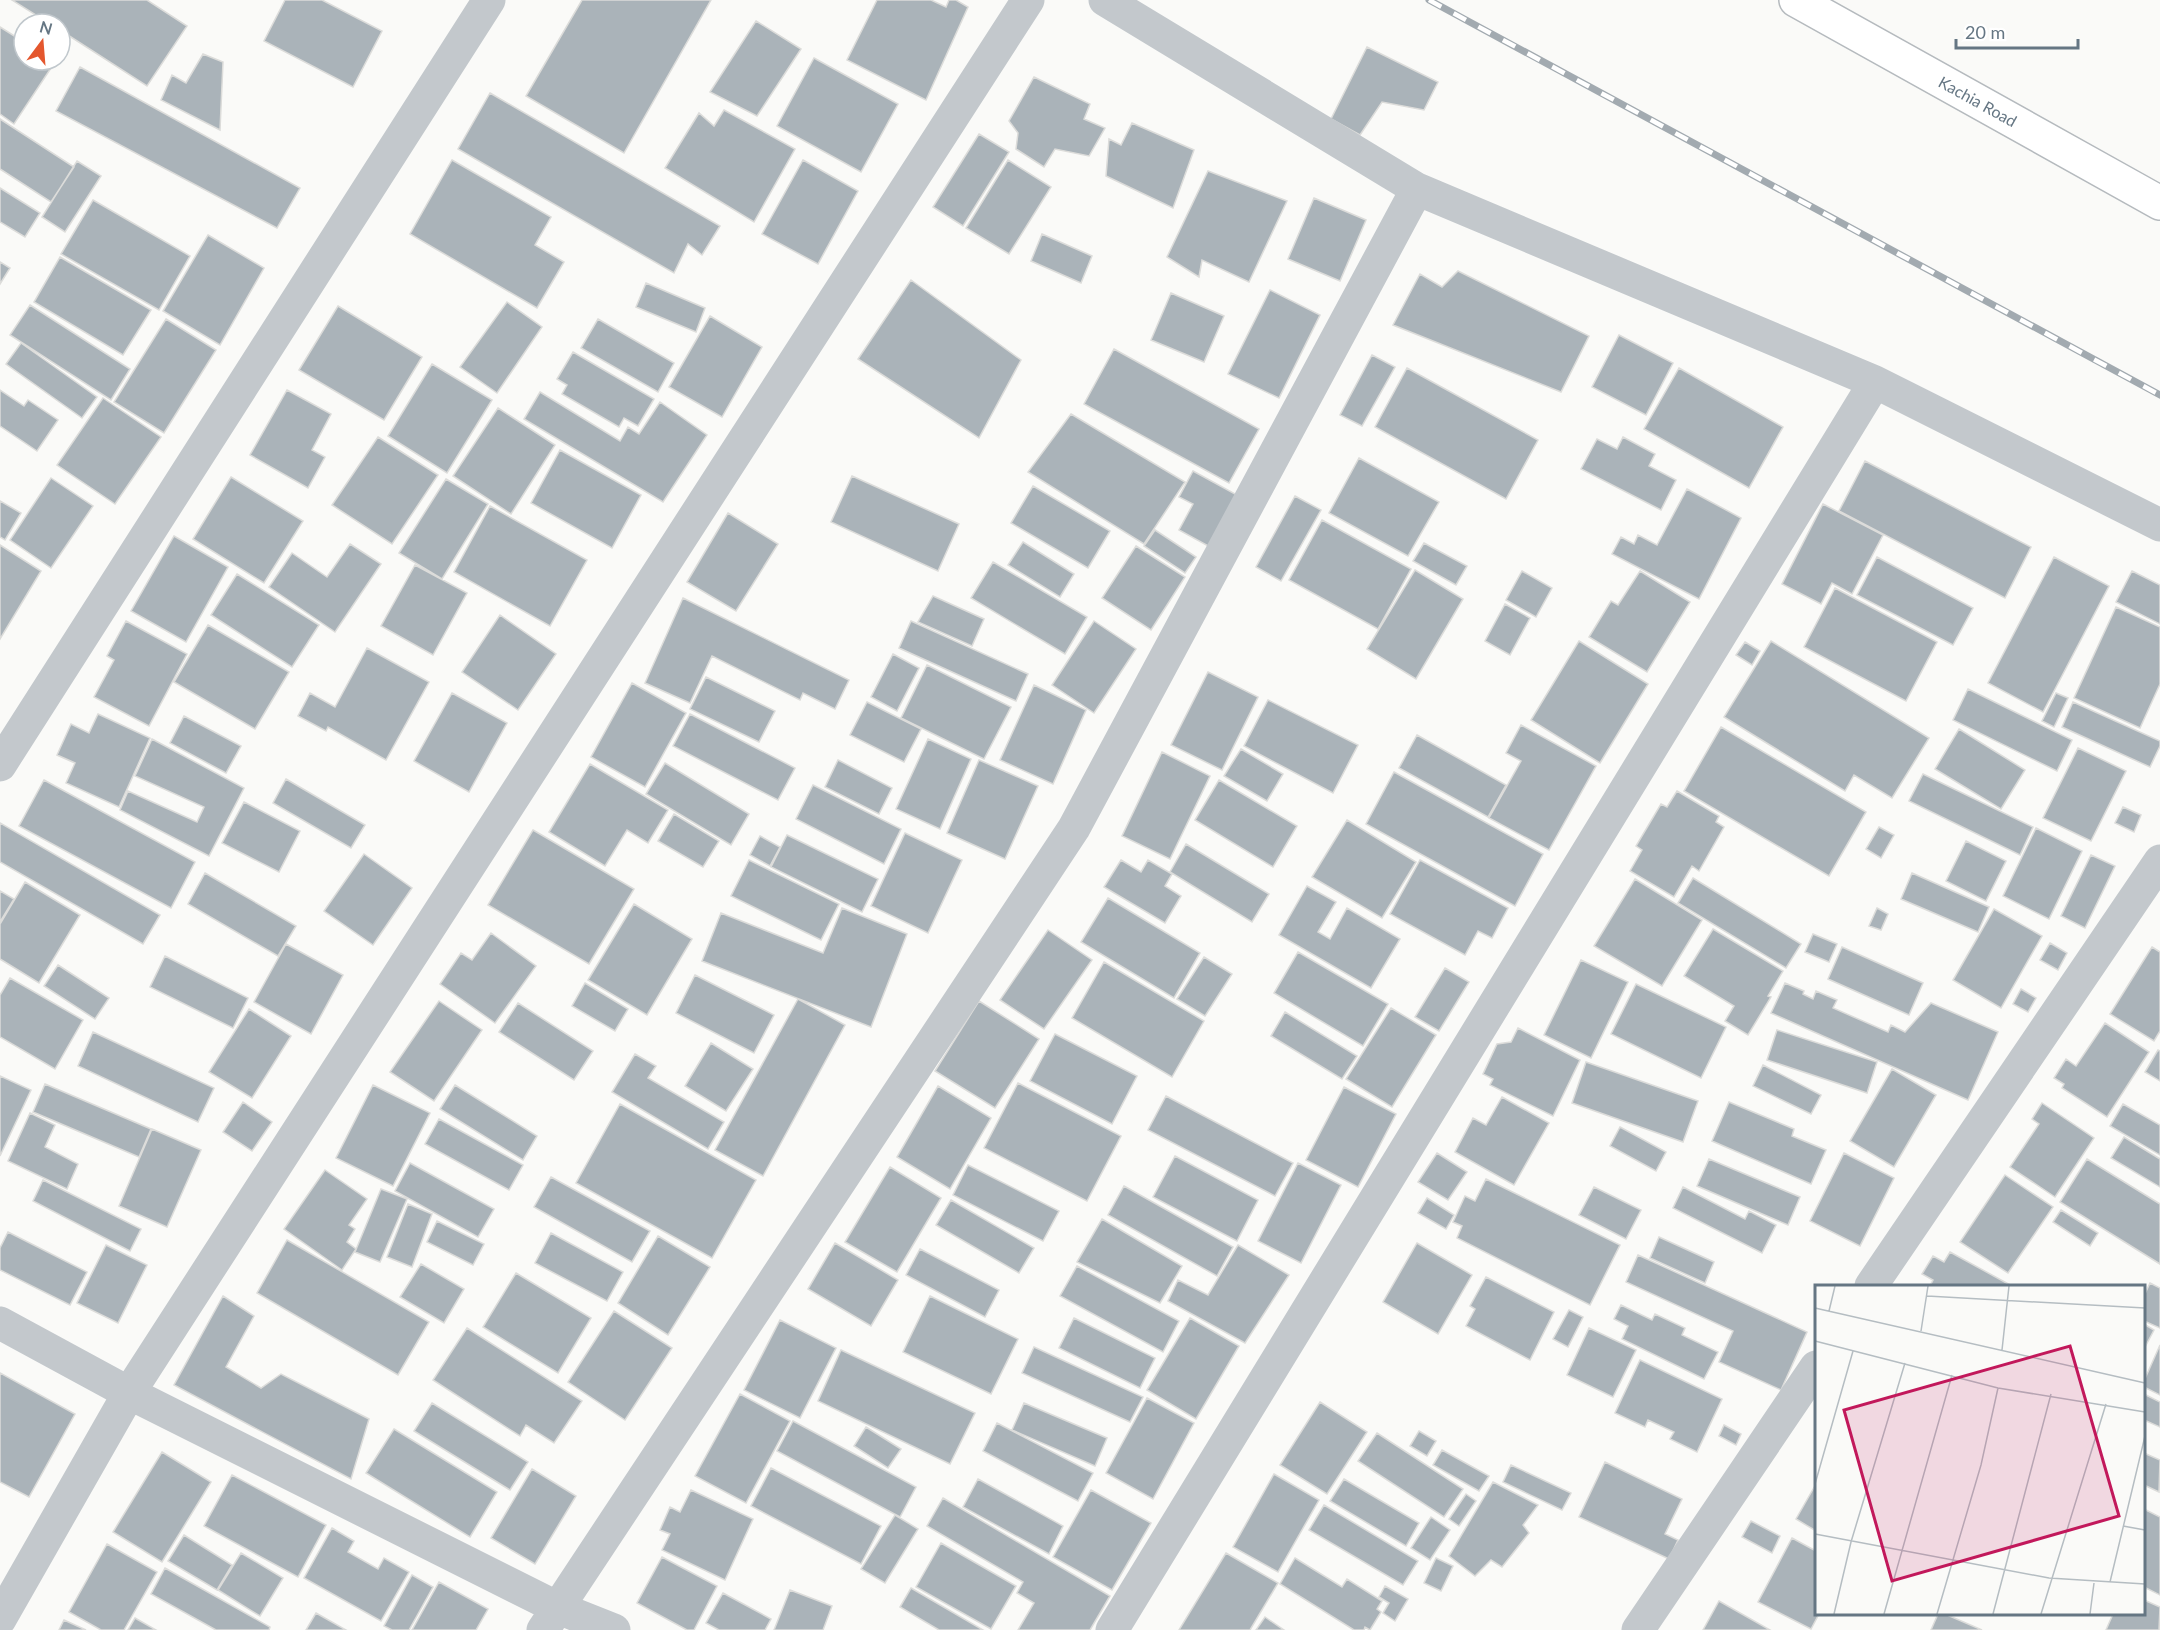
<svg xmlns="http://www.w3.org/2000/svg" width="2160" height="1630" font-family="Lato,sans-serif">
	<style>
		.building { fill: #aab3b9; stroke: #dcdcda; stroke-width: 1.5 }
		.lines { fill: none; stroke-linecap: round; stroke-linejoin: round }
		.major-casing { stroke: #b5babe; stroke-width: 36 }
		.minor { stroke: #c3c8cc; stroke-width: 33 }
		.major { stroke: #fff; stroke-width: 33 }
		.rail-casing { stroke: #a2aab0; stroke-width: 7 }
		.rail { stroke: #fff; stroke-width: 4.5; stroke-dasharray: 14; stroke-linecap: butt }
		.labels { text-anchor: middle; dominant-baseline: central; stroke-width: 6; stroke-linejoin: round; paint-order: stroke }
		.street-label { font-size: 16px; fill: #657683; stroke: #fff }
		.inset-road { fill: none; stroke: #b5bdc2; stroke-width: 1.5 }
		.view { fill: #c2185b; fill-opacity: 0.15; stroke: #c2185b; stroke-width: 3 }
		.inset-edge { fill: none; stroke: #657683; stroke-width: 3 }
	</style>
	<rect width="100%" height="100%" fill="#fafaf8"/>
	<path class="building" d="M12,0H147L187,26L147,86L60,30V24H50Z
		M285,0H322L382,31L353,87L264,41Z
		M582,0H711L624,153L526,96Z
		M877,0H931L946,7L949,0H956L968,7L926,100L847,60Z
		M756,21L801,49L757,116L710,92Z
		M0,27L24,42V60H51L55,62L14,124L0,114Z
		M1367,47L1438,82L1424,110L1382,102L1360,135L1331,119Z
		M203,54L223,62L220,130L161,100L172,75L186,83Z
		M814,58L898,104L861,172L777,126Z
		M80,67L300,188L277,228L56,111Z
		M1034,77L1090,104L1084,119L1105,128L1089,156L1055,149L1044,167L1016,149L1018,133L1009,121Z
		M490,93L720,226L702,255L688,244L674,273L458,149Z
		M724,110L795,149L754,222L665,168L699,113L714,126Z
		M0,119L74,167L51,202L0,169Z
		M1132,123L1194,150L1173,208L1106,176L1109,139L1121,145Z
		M979,134L1009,152L963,226L933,207Z
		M452,160L551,217L535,245L564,262L537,308L410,234Z
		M803,160L858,191L818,264L762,234Z
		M1008,160L1051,187L1009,254L966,228Z
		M77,161L101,176L65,232L42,217Z
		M1208,171L1287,201L1249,282L1202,260L1199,277L1167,257Z
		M0,188L40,213L25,237L0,222Z
		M1314,198L1366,220L1340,281L1288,259Z
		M93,200L190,256L159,310L61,254Z
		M1042,234L1092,256L1081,283L1031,261Z
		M208,235L264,268L220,345L163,311Z
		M60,257L151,310L123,355L34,302Z
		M0,262L10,268L0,284Z
		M1458,271L1589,336L1561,392L1393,325L1420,274L1442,287Z
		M911,280L1021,360L979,438L858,359Z
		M646,283L705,308L696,332L636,307Z
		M1270,290L1320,315L1279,398L1228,374Z
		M1171,293L1224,316L1204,362L1151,340Z
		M507,302L542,327L497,393L460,367Z
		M30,305L130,369L111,400L10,335Z
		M338,306L422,357L384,420L299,370Z
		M710,316L762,347L722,417L669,387Z
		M166,319L216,350L164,433L114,402Z
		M598,319L674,363L658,392L581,348Z
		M1619,335L1673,363L1646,415L1592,387Z
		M21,343L97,397L82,418L6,364Z
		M1114,349L1259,429L1229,483L1084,404Z
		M573,352L654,399L638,426L624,418L619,427L562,394L567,385L557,379Z
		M1372,355L1395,367L1362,426L1340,415Z
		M432,364L492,400L447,473L388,436Z
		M1407,368L1538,440L1506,499L1375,427Z
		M1679,368L1783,427L1749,488L1644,429Z
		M0,390L24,406L28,400L58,420L37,451L0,426Z
		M287,390L331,414L312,450L325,457L308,488L250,455Z
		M540,392L620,441L628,427L639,434L660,402L707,435L663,502L524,419Z
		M103,398L161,437L115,504L57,465Z
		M498,408L555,445L511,514L453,476Z
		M1071,414L1185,482L1144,544L1028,472Z
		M378,437L438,475L392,544L332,505Z
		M1623,437L1655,454L1649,466L1676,480L1661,510L1581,469L1597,439L1617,449Z
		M560,450L641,495L612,548L531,503Z
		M1359,458L1439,502L1408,556L1329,513Z
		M1865,461L2031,547L2005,598L1839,511Z
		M1193,471L1237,495L1210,547L1179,530L1193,504L1179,497Z
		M852,476L959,524L938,571L831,522Z
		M231,477L303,521L264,583L193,539Z
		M51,478L93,506L51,568L10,540Z
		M446,479L488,504L442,579L399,553Z
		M1033,486L1110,531L1088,568L1011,523Z
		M1687,489L1741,518L1699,599L1612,554L1621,537L1634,544L1638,535L1657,545Z
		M1295,496L1321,510L1281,581L1256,567Z
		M0,501L21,513L5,540L0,537Z
		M1823,504L1883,535L1852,594L1832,583L1821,604L1782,584Z
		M490,506L587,560L550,626L454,572Z
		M728,513L778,544L736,611L687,582Z
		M1322,520L1411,569L1378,629L1289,580Z
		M1155,530L1196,557L1185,573L1144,546Z
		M174,536L228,567L186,642L131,611Z
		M1023,542L1074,574L1060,597L1008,565Z
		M1424,543L1467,566L1456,585L1413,561Z
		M350,544L381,564L335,632L269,587L292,553L327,577Z
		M0,545L41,571L0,639Z
		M1136,546L1185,577L1151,630L1102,598Z
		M1877,557L1973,608L1953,645L1857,595Z
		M2054,557L2109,586L2043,712L1988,683Z
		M993,562L1087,617L1065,654L971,598Z
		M415,565L467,593L433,655L381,626Z
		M1415,570L1463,599L1416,679L1367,649Z
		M1522,571L1552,588L1536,617L1506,600Z
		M1640,571L1690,602L1647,672L1589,637L1611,601L1618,605Z
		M2132,571L2160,585V624L2116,602Z
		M237,574L319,625L292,667L211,615Z
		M1835,588L1937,642L1906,701L1804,647Z
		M933,596L984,619L972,646L918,622Z
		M683,598L849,680L835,709L803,693L800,700L712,656L690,703L645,683Z
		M1505,604L1530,618L1510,655L1485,641Z
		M2116,607L2160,627V684L2140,728L2074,698Z
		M500,615L556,654L518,710L462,672Z
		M126,621L187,654L149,726L94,697L114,660L107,656Z
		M911,621L1028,674L1016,701L899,648Z
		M1094,621L1136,649L1094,713L1052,685Z
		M208,625L289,672L255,729L174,682Z
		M1579,641L1648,684L1600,763L1531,720Z
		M1771,641L1929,738L1892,798L1854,775L1845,791L1724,717Z
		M1745,642L1760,651L1752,665L1736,655Z
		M367,648L429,682L386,760L328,727L326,731L298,716L310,693L335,707Z
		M893,654L919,668L897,711L871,697Z
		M927,665L1011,707L984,759L901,718Z
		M1208,672L1258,697L1222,770L1171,745Z
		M706,677L775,711L759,742L690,709Z
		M632,683L686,713L645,787L591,757Z
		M1034,685L1086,710L1053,784L1000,760Z
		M1968,689L2072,740L2057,771L1953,720Z
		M452,693L507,723L469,792L414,761Z
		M2056,693L2068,698L2054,727L2042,721Z
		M1268,700L1358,745L1333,793L1244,746Z
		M867,702L921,729L904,762L850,735Z
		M2073,702L2160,741V746L2150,767L2062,727Z
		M98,714L150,738L119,807L66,783L75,763L57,755L71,724L89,733Z
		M690,714L795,768L778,800L673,746Z
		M184,716L241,746L226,773L170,743Z
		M1521,725L1596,766L1549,850L1489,818L1521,761L1506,753Z
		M1721,727L1866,812L1829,876L1684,791Z
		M1959,729L2025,770L2001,809L1935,769Z
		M1417,735L1506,785L1488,817L1399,768Z
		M152,739L244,788L209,856L120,810L128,791L197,822L204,807L135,776Z
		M928,739L971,759L940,829L896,809Z
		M2078,748L2126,771L2091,841L2043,818Z
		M1241,749L1283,774L1267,801L1224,776Z
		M1162,752L1210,776L1170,859L1122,836Z
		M838,760L892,788L879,814L825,787Z
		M979,760L1038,786L1005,859L947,833Z
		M665,763L749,814L731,845L646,794Z
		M590,764L668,810L648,843L627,830L605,866L549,832Z
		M1394,772L1543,854L1515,906L1366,824Z
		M1923,774L2033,827L2020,855L1909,801Z
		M286,779L365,825L351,848L273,803Z
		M44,780L195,862L171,908L19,826Z
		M1219,780L1297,826L1273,867L1195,820Z
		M813,785L901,829L884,864L796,819Z
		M1677,791L1719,816L1716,822L1724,827L1699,871L1692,866L1674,897L1630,871L1642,850L1636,846L1661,804L1667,807Z
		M244,802L300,831L279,872L222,843Z
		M2123,807L2141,815L2134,832L2115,823Z
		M674,814L719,841L703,867L658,841Z
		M1347,820L1416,862L1382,918L1312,877Z
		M0,823L160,915L143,944L0,862Z
		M1879,827L1894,835L1881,858L1866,849Z
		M2036,828L2082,851L2049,919L2003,896Z
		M533,830L634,889L589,964L488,905Z
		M905,833L962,860L928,933L871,906Z
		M787,835L878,879L862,912L771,867Z
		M760,836L780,847L770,866L750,855Z
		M1966,841L2006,861L1986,901L1946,881Z
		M1186,844L1269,894L1252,922L1170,872Z
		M364,854L412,888L373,945L324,911Z
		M2091,855L2115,866L2085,928L2061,916Z
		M749,860L839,904L821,940L731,896Z
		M1121,860L1141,872L1148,860L1172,874L1165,886L1181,896L1165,923L1104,887Z
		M1420,860L1508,908L1492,938L1478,931L1465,955L1390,914Z
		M205,873L296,926L278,956L188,904Z
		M1912,873L1989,907L1978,932L1901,899Z
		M1693,878L1801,944L1786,968L1678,903Z
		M1635,879L1702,920L1662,986L1594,946Z
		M25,882L80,915L39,983L0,959V924Z
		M1307,886L1336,902L1318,932L1330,939L1347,908L1400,939L1371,988L1279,935Z
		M0,891L14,899L0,922Z
		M1108,898L1200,953L1174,998L1081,942Z
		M634,904L692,939L647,1015L588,980Z
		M842,908L907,934L871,1027L702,961L721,913L823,953Z
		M1877,908L1888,914L1881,930L1869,926Z
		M1994,909L2042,936L2001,1008L1953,980Z
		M1713,929L1783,971L1768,996L1771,997L1748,1035L1725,1021L1734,1006L1684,976Z
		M1048,930L1092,960L1044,1029L1000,1000Z
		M491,933L536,966L495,1023L440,984L461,953L472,960Z
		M1813,934L1837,944L1829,962L1805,952Z
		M2050,943L2067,953L2058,970L2040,960Z
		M286,944L343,975L311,1034L254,1002Z
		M1842,947L1923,983L1909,1015L1828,979Z
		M2152,947L2160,952V1031L2154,1041L2110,1014Z
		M1298,952L1388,1004L1363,1046L1274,993Z
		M165,956L248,998L233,1028L150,987Z
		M1204,957L1232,974L1205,1016L1177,999Z
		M1581,960L1628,982L1591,1058L1544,1035Z
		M1104,962L1204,1021L1172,1077L1072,1018Z
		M58,965L109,998L95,1019L44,986Z
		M1445,968L1469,982L1439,1031L1415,1017Z
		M695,975L774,1015L754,1053L676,1013Z
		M10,978L83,1020L55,1069L0,1037V995Z
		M585,983L628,1009L615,1031L572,1006Z
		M1785,983L1804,991L1803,994L1813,999L1816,991L1837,1000L1833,1008L1888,1032L1891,1025L1905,1032L1931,1003L1998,1032L1968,1100L1771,1013Z
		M1636,984L1726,1027L1701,1078L1611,1034Z
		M2021,989L2036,998L2028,1012L2013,1004Z
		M798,999L845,1025L763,1176L715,1150Z
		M439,1001L482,1030L434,1101L390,1072Z
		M979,1001L1039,1039L995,1108L935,1071Z
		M518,1003L593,1051L574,1080L499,1032Z
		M1391,1008L1436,1035L1392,1107L1346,1079Z
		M249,1009L291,1036L252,1098L209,1072Z
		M1285,1012L1357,1056L1342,1079L1271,1036Z
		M2105,1023L2149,1052L2107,1117L2062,1088L2064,1084L2054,1078L2066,1059L2076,1066Z
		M1518,1028L1580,1060L1553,1116L1490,1085L1493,1079L1483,1074L1497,1044L1511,1042Z
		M1777,1030L1877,1062L1867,1093L1767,1060Z
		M93,1032L214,1088L198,1122L78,1066Z
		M1055,1034L1137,1076L1112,1124L1030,1081Z
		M711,1043L753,1069L726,1111L685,1086Z
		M2158,1050L2160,1051V1081L2145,1072Z
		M635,1054L656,1066L648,1078L724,1122L708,1149L612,1092Z
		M1586,1062L1698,1101L1683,1142L1572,1103Z
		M1763,1065L1821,1095L1811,1114L1753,1086Z
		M1892,1069L1936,1095L1894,1167L1850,1141Z
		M0,1076L31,1090L0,1156Z
		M1018,1083L1121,1136L1087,1201L984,1148Z
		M45,1084L151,1129L139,1157L33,1112Z
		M373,1085L430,1113L393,1186L336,1158Z
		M455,1085L537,1136L523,1160L440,1109Z
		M938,1086L991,1118L950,1189L897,1157Z
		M1344,1087L1396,1114L1358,1187L1306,1160Z
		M1166,1096L1293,1163L1275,1196L1148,1130Z
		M1502,1097L1549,1123L1514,1185L1455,1152L1473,1118L1486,1125Z
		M243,1102L272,1122L252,1151L223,1132Z
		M1729,1102L1794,1129L1792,1136L1826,1150L1811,1184L1712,1141Z
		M2042,1103L2094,1138L2055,1197L2010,1167L2039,1124L2032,1119Z
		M620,1104L756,1180L712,1258L576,1183Z
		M2123,1104L2160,1125V1155L2110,1126Z
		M30,1113L55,1125L45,1147L78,1164L67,1189L8,1161Z
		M439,1119L523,1165L509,1190L425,1144Z
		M1620,1127L1666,1152L1656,1171L1610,1146Z
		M152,1129L201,1150L167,1227L119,1206Z
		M2124,1137L2160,1159V1187L2111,1158Z
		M1437,1153L1467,1172L1448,1200L1418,1182Z
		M1844,1153L1894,1178L1860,1246L1810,1221Z
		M1175,1156L1258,1200L1237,1241L1153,1197Z
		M1709,1159L1800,1197L1788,1225L1697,1186Z
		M2087,1159L2160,1204V1264L2060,1202Z
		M410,1163L494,1209L478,1237L395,1191Z
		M1298,1163L1341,1185L1301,1263L1258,1241Z
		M968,1165L1059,1211L1043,1241L953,1195Z
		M890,1167L941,1198L897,1272L845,1242Z
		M325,1170L367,1199L349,1225L355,1229L347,1242L356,1249L342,1270L284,1229Z
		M2005,1175L2053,1207L2008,1273L1960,1242Z
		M551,1177L650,1231L632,1262L534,1207Z
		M1486,1179L1620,1245L1590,1305L1457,1238L1462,1226L1453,1222L1465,1196L1475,1201Z
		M43,1180L141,1229L130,1251L33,1201Z
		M1124,1186L1233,1247L1217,1276L1108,1215Z
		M1594,1187L1641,1210L1626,1239L1579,1215Z
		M1683,1187L1745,1219L1749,1211L1776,1225L1762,1253L1673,1208Z
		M381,1189L407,1199L380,1262L355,1252Z
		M1427,1198L1454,1215L1446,1229L1418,1213Z
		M951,1200L1034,1248L1019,1273L936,1225Z
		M408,1204L432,1214L412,1267L387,1257Z
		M2061,1210L2098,1233L2090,1246L2053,1222Z
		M1102,1219L1182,1266L1160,1303L1077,1262Z
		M437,1221L484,1244L473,1265L427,1242Z
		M8,1232L87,1272L70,1305L0,1270V1248Z
		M551,1233L623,1272L607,1301L535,1263Z
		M658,1236L710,1267L668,1335L618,1303Z
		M1659,1237L1714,1262L1705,1283L1650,1258Z
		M287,1240L429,1322L398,1375L257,1293Z
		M835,1243L898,1280L871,1326L808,1289Z
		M1417,1243L1472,1275L1438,1334L1383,1302Z
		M106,1245L147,1265L118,1323L77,1303Z
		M1238,1245L1289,1275L1245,1343L1168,1301L1178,1280L1208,1295Z
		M920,1249L999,1290L985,1317L906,1275Z
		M1950,1252L2012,1286H1930L1933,1280L1922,1274L1933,1256L1944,1262Z
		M1638,1255L1807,1332L1781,1390L1719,1362L1733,1331L1626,1282Z
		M421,1264L464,1289L444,1323L400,1297Z
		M1077,1266L1179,1321L1163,1352L1060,1296Z
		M516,1273L591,1318L558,1373L483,1327Z
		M1486,1277L1554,1312L1530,1360L1466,1326L1475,1309L1470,1306Z
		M2150,1283L2160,1288V1328L2144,1321V1296Z
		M223,1296L254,1316L226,1367L261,1388L281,1374L369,1419L351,1479L174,1385Z
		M930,1296L1018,1339L991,1394L903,1352Z
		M1621,1305L1652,1320L1655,1314L1685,1328L1682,1335L1718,1352L1704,1379L1622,1339L1628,1326L1614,1319Z
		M1569,1310L1583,1317L1568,1347L1553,1339Z
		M614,1311L672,1348L625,1420L568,1382Z
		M1074,1318L1155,1358L1140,1388L1059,1348Z
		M1190,1318L1239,1346L1196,1419L1147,1390Z
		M780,1320L836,1348L800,1418L744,1390Z
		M2144,1324L2154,1330L2144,1349Z
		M467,1328L582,1401L554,1443L526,1425L520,1436L433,1380Z
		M1589,1328L1636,1350L1613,1397L1567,1375Z
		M2160,1345V1395L2144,1387V1381Z
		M1034,1347L1143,1397L1130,1422L1022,1373Z
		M841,1350L975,1413L950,1464L818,1401Z
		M1640,1360L1722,1399L1697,1452L1670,1439L1674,1432L1648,1420L1645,1427L1615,1413Z
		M0,1373L75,1414L29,1497L0,1482Z
		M740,1394L790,1421L746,1503L695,1476Z
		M2144,1394L2160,1402V1427L2144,1420Z
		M1147,1398L1194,1423L1153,1499L1106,1473Z
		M1320,1402L1367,1432L1327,1494L1280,1465Z
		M432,1403L528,1462L510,1490L414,1431Z
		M1024,1403L1107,1438L1095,1466L1012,1430Z
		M793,1421L916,1487L900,1517L777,1451Z
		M997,1423L1093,1473L1078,1501L983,1451Z
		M1724,1425L1741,1434L1736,1445L1719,1436Z
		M866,1427L901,1449L888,1468L854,1446Z
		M394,1429L497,1492L470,1537L366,1473Z
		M1419,1431L1436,1441L1427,1456L1410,1446Z
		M1377,1433L1463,1489L1444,1517L1358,1461Z
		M1442,1450L1489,1476L1479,1491L1433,1465Z
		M162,1452L211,1482L162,1562L113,1532Z
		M2144,1453L2160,1460L2159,1492L2144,1485Z
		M1605,1462L1682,1499L1665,1534L1678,1540L1669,1559L1579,1517Z
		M1511,1465L1571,1493L1562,1510L1503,1482Z
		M771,1468L881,1526L861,1564L751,1506Z
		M532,1469L576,1496L535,1564L491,1538Z
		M1274,1474L1319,1500L1278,1572L1233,1547Z
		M232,1475L326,1525L298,1577L204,1526Z
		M978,1479L1063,1526L1049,1554L963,1507Z
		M1344,1479L1419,1523L1406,1546L1330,1501Z
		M1493,1482L1538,1505L1523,1525L1529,1533L1502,1567L1491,1560L1475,1576L1449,1556Z
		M1816,1484V1531L1796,1519Z
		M691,1490L753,1519L725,1580L662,1550L670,1534L660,1530L670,1507L680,1512Z
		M1091,1490L1151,1523L1112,1590L1053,1557Z
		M1466,1494L1476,1501L1459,1526L1449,1519Z
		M943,1498L1110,1596L1090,1630H1018L1034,1603L1017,1593L1023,1582L927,1526Z
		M1324,1505L1418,1561L1403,1585L1309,1530Z
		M2144,1509L2160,1517V1595L2144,1587Z
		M895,1515L918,1529L885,1583L861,1569Z
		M1431,1517L1450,1530L1430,1560L1411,1548Z
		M1751,1521L1780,1536L1772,1553L1742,1537Z
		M332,1528L354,1541L348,1552L378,1569L384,1558L409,1572L381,1621L304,1578Z
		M184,1535L232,1565L217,1590L168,1561Z
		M1792,1538L1816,1551V1614H1819L1811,1629L1758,1602Z
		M941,1543L1016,1586L991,1629L916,1587Z
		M107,1544L157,1572L124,1630H101L69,1612Z
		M241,1553L283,1578L260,1616L218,1590Z
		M1226,1553L1278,1583L1250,1630H1179Z
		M662,1557L717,1586L694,1630H687L637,1603Z
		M1295,1558L1342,1587L1347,1579L1382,1601L1377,1609L1381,1612L1370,1630L1365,1627L1364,1630H1354L1280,1584Z
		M1436,1558L1453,1566L1441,1591L1424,1583Z
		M165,1568L270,1627L269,1630H216L151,1594Z
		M412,1575L433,1587L409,1630H392L384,1626Z
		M439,1582L488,1609L476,1630H412Z
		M1385,1586L1408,1599L1395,1621L1383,1613L1389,1603L1379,1597Z
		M911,1588L983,1630H939L900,1607Z
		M790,1590L832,1606L823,1630H774Z
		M723,1593L771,1619L765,1630H719L706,1623Z
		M2144,1600L2160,1607L2159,1630H2106L2113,1614H2144Z
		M1719,1601L1770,1630H1703Z
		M316,1613L346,1630H306Z
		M1938,1614H1945L1982,1630H1931Z
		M1265,1617L1284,1630H1256Z
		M135,1618L156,1630H128Z
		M64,1620L86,1630H59Z"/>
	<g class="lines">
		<defs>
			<path id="major" d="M1796,0L2160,203"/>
		</defs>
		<use href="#major" class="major-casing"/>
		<path class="minor" d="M1105,0L1417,189L1875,382L2160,525
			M0,765L489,0
			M1871,1286L2160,861
			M0,1323L129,1393L556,1607L614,1630
			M0,1619L129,1393L1028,0
			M543,1630L1074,828L1417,189
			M1112,1630L1875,382
			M1638,1630L1816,1367"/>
		<use href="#major" class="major"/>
		<defs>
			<path id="rail" d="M1429,0L2160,395"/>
		</defs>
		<use href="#rail" class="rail-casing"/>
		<use href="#rail" class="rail"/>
	</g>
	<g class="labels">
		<g class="street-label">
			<text transform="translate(1978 101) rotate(29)">Kachia Road</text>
		</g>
	</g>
	<g transform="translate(1815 1285)">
		<rect width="330" height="330" fill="#fafaf8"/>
		<path class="inset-road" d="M112,11L330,23M0,23L330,98M14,26L20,1M106,46L113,1M0,56L183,103L330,127M187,65L194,1M0,199L38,66M308,241L330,245M0,249L234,293L330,299M295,297L330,151M19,329L36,257L90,78M69,329L137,90M122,329L166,180L183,103M178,329L236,109M226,329L291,119M275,329L279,298"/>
		<path class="view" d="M255,61L304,231L77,296L29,125Z"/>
		<rect width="330" height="330" class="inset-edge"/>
	</g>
	<g transform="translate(42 42) rotate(16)"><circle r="28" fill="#ffffff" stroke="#c1c8cd" stroke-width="1.5"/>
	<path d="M0-4.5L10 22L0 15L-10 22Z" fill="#e4572e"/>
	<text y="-9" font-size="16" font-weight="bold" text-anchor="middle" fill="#657683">N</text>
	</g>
	<path d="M1956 39v9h122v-9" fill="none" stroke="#657683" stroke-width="3"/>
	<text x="1965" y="39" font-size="18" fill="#657683" stroke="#ffffff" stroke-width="4.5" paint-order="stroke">20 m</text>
</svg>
